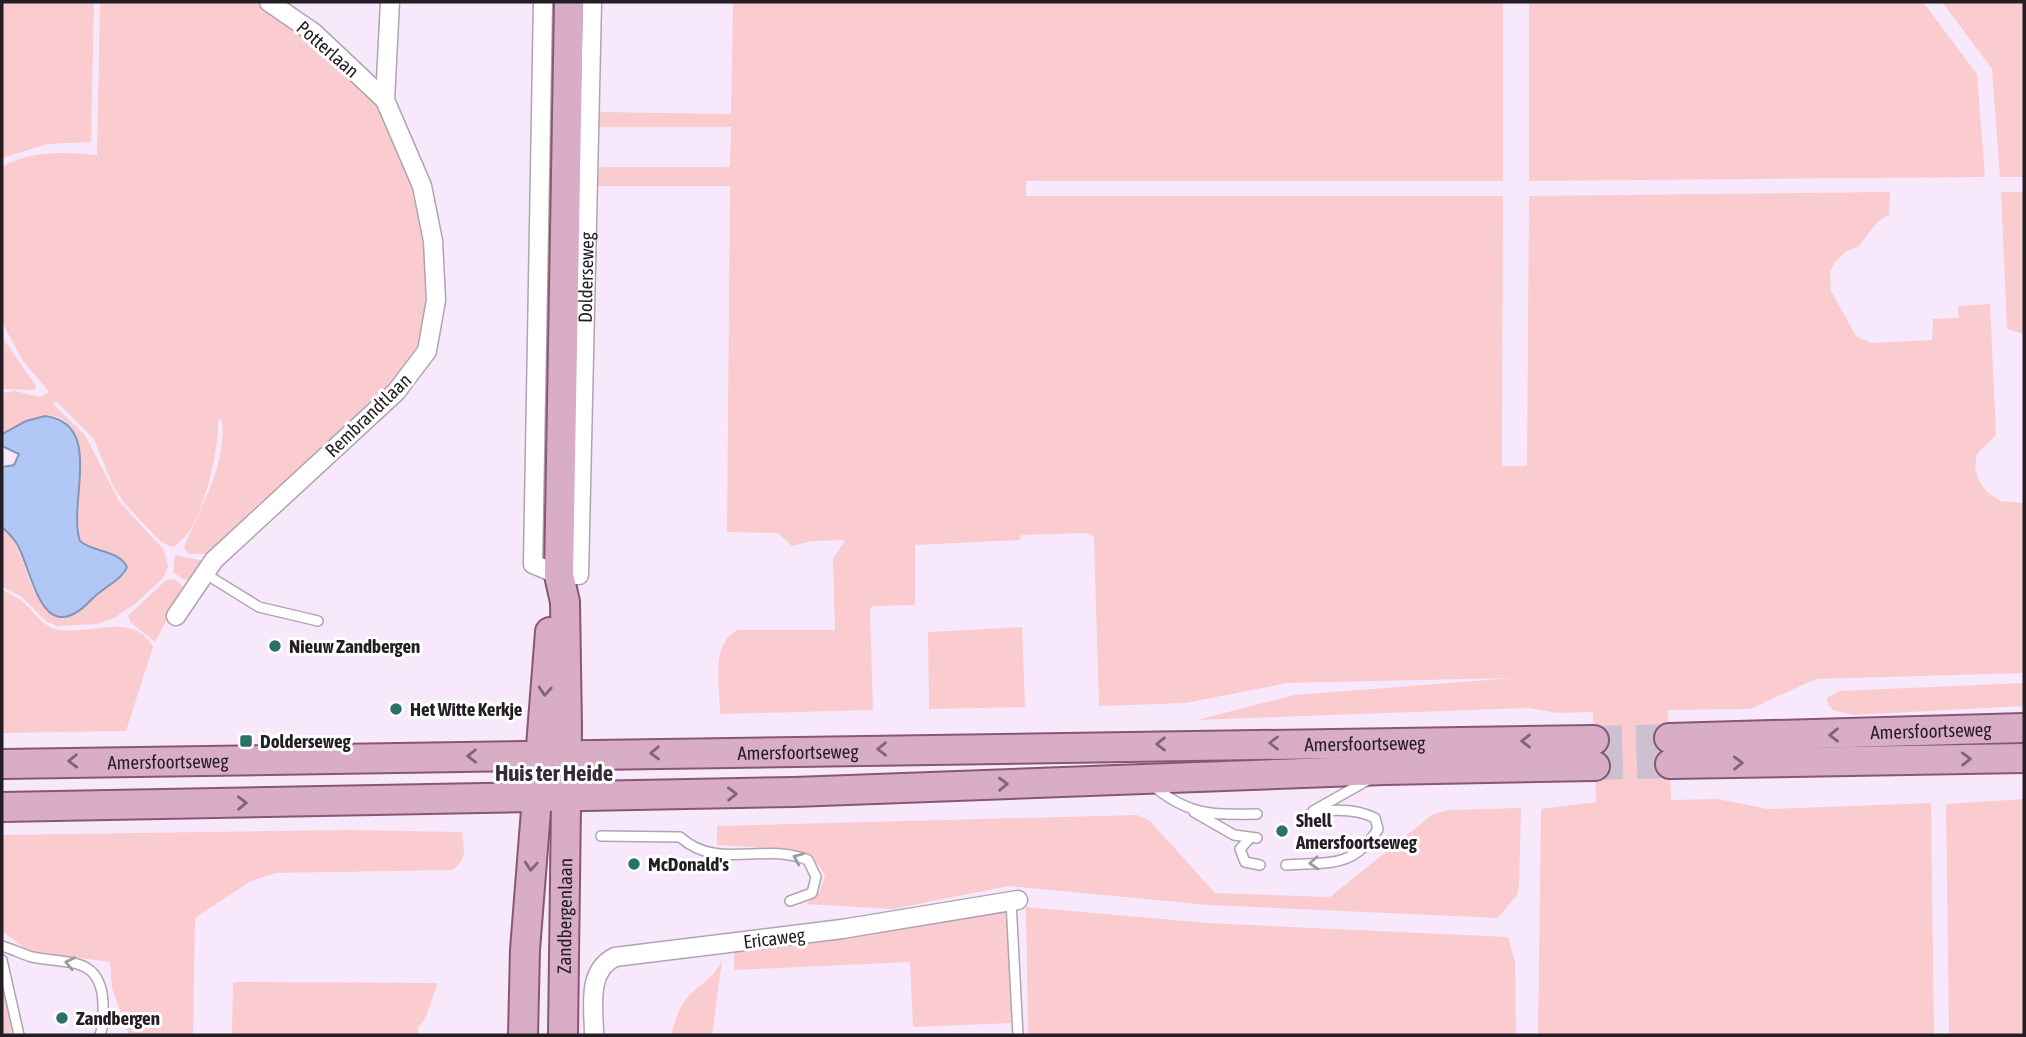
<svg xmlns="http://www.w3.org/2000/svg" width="2026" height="1037" font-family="'Asap Condensed',sans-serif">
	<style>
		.green { fill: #faccd0 }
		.water { fill: #b1c8f6; stroke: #8695b7; stroke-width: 2 }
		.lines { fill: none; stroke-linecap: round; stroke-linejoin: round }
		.primary-tunnel { stroke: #cdc0d0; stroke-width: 28; stroke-dasharray: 28 14; stroke-linecap: butt }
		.service-casing { stroke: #b0a3b4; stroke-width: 12 }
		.minor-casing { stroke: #b0a3b4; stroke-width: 21 }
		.primary-casing { stroke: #885773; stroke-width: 32 }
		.service { stroke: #fff; stroke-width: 9 }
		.minor { stroke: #fff; stroke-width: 18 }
		.primary { stroke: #d8adc5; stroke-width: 28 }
		.oneway { stroke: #7e6674 }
		.oneway2 { stroke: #9c9a9c }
		.poi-dot { fill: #2a7169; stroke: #fff; stroke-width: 2.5 }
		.labels { text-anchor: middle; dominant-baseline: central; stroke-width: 6; stroke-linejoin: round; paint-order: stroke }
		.street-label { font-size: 19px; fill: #231e24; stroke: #fff }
		.poi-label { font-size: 19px; font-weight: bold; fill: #231e24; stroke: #fff; text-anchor: start }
		.quarter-label { font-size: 23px; font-weight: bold; fill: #362c39; stroke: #fff }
	</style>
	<rect width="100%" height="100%" fill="#f7e9fb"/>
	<path class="green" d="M2,2H94L91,142L48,144L2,158Z
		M100,2H253L269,10L312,41L378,107L406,170L422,225L428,298L422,340L407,368L380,398L252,510L210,554H189L184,547C201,504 226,470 222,420L218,419C220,447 201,539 171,547L160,541L125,504L113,486L94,439L57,402L53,404L85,435L119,501L164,550L168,567L163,578L136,603L114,618L98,624L57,626L46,621L22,597L2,587V527C30,551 23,596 55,616H71L101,589L121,576L124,560L94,550L80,541C70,512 101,407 41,416C26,418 15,429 2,434V393L15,391L39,397L49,392L21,358L2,322V167C29,150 66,152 97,155Z
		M733,2H1503V181H1026V196H1503L1502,466H1527L1529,196L1890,192L1889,215L1878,221L1859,246L1845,252L1835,262L1830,272L1831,291L1856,336L1871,343L1932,340L1933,319L1959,318L1958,306L1990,304L1996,435L1977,454L1975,469L1980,482L1987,492L2000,501L2024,503V673L1816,679L1750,709L1668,710L1671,800L1718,799L1768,809L1931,803L1934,1035H1538L1541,809L1596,802L1593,712L1557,713L1529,708L1197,720L1295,695L1513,678L1287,683L1186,703L1099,706L1094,537L1086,533L1022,535L1019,540L915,545V605L873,606L870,610L873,710L720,714C720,687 710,645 737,630H835L833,559L845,540L812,541L792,546L778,533L727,532L730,186H594V167H730L731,127H595L596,112L731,114Z
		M1529,2H1923L1977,74L1985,177L1529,181Z
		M1942,2H2024V177H2000L1992,69Z
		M2001,192H2024V356L2023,334L2007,329Z
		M2,337L36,386L35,390L2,389Z
		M175,555L204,561L189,579L184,580L173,572Z
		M174,579L184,587L155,642L130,622L128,616L165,581Z
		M2,590C8,593 15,596 21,600C34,610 41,627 59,630C92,635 133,611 153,647L126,731L2,733Z
		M1022,627L1025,707L929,709L928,632Z
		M2024,683V706L1853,715L1833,710L1828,705L1827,698L1839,691Z
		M2024,799V1035H1949L1946,804Z
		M1521,808L1519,886L1517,895L1498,918L1209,905L1008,886L893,909L806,904L820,891L825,875L813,857L791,849L717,845V826L1137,815L1150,821L1215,893L1330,897L1433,814L1449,810Z
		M348,830L462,832C464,849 468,860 452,870L276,873L251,881L195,918L193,1035H129L112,988L110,962L28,951L2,931V835Z
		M1026,907L1208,923L1508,937L1515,962L1516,1035H1028Z
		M1007,908L1012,1023L913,1027L910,962L734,970V952Z
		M722,960L712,1035H671C675,1023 678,1008 687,998C699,984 714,979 722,960Z
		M2,974L12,1035H2Z
		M233,982L438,983L425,1019L418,1027L419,1035H232Z"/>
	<path class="water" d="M45,416C105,423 67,505 80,541C94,553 119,550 127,567C122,580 102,588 92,599C46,648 35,586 21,552C17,541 10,534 2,527V467L14,465L19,454L2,446V434L26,421Z"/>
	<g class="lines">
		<path class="primary-tunnel" d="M1594,740L1669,738
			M1595,766L1670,764"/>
		<defs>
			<path id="service" d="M204,573L259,607L318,621
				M1152,785C1188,815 1210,815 1257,814
				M1313,811L1368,780
				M1194,812L1234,835L1257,838
				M601,836L680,837C718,871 762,842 808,860L816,877L812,893L790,901
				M1249,839L1240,849L1245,862L1260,865
				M1286,865C1328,862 1353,869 1378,829L1375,818C1355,808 1320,807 1301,819
				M1011,901L1018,1035
				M2,946C12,949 22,954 32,957C68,964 101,956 103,1003C103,1014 104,1025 100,1035
				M2,960L19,1035"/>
			<g id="minor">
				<path d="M269,2L314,33L385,100"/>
				<path id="s1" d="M543,2L533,564L559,575H579L592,2"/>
				<path d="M176,616L214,560L396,392L427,351L436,300L433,241L422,186L385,100L390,2"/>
				<path d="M594,1035C594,1008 586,971 615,957L842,929L1018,900"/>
			</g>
			<g id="primary">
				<path id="s2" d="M1669,738L2024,728"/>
				<path id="s3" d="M2,764L1594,740"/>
				<path d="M1670,764L2024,758"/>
				<path d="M2,807L794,792L1384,770L1595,766"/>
				<path d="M523,1035L525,950L550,632"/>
				<path id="s4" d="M563,1035L567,728L565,602L559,575L569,2"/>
			</g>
		</defs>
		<use href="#service" class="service-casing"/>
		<use href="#minor" class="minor-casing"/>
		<use href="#primary" class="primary-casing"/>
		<use href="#service" class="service"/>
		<use href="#minor" class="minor"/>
		<use href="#primary" class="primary"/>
	</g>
	<defs><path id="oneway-chevron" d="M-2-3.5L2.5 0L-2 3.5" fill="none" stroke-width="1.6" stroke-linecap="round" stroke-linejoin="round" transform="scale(1.75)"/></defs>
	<g class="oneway">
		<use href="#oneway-chevron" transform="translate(545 691) rotate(94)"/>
		<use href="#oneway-chevron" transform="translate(1834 735) rotate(179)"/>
		<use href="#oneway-chevron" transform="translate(1526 741) rotate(180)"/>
		<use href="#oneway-chevron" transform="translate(1274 743) rotate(180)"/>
		<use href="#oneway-chevron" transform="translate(1161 744) rotate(179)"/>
		<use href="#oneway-chevron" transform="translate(882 749) rotate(179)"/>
		<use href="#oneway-chevron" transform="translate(655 753) rotate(179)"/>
		<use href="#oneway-chevron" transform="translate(472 756) rotate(179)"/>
		<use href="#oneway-chevron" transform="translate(1966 759) rotate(-1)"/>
		<use href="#oneway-chevron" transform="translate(73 761) rotate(178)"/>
		<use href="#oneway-chevron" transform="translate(1738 763) rotate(-1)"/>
		<use href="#oneway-chevron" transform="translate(1003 784) rotate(-2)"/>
		<use href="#oneway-chevron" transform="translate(732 794) rotate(-1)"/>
		<use href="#oneway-chevron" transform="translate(242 803) rotate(-1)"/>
		<use href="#oneway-chevron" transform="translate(531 866) rotate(94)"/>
	</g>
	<g class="oneway2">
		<use href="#oneway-chevron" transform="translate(798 858) rotate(-157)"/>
		<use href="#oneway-chevron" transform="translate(1314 863) rotate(177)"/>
		<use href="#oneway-chevron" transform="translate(70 963) rotate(-168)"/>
	</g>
	<g class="poi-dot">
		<circle cx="275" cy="646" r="7"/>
		<circle cx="396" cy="709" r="7"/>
		<rect x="239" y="734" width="14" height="14" rx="3.5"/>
		<circle cx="1282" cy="831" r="7"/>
		<circle cx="634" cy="864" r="7"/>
		<circle cx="62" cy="1018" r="7"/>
	</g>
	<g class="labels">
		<g class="street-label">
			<text transform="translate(328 49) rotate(41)">Potterlaan</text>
			<text stroke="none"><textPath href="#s1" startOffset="908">Dolderseweg</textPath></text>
			<text transform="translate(368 415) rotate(-44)">Rembrandtlaan</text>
			<text stroke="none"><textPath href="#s2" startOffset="262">Amersfoortseweg</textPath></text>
			<text stroke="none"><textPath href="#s3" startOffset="1363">Amersfoortseweg</textPath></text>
			<text stroke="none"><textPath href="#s3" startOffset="796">Amersfoortseweg</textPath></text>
			<text stroke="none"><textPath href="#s3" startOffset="166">Amersfoortseweg</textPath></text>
			<text stroke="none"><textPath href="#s4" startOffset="119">Zandbergenlaan</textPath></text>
			<text transform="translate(774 938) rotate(-7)">Ericaweg</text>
		</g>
		<g class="poi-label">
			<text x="289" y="646">Nieuw Zandbergen</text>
			<text x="410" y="709">Het Witte Kerkje</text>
			<text x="260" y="741">Dolderseweg</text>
			<text x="1296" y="820">Shell<tspan x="1296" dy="22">Amersfoortseweg</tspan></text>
			<text x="648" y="864">McDonald's</text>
			<text x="76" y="1018">Zandbergen</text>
		</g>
		<g class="quarter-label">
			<text x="554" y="773">Huis ter Heide</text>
		</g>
	</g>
	<rect width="2026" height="1037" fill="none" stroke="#231e24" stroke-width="7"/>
</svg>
